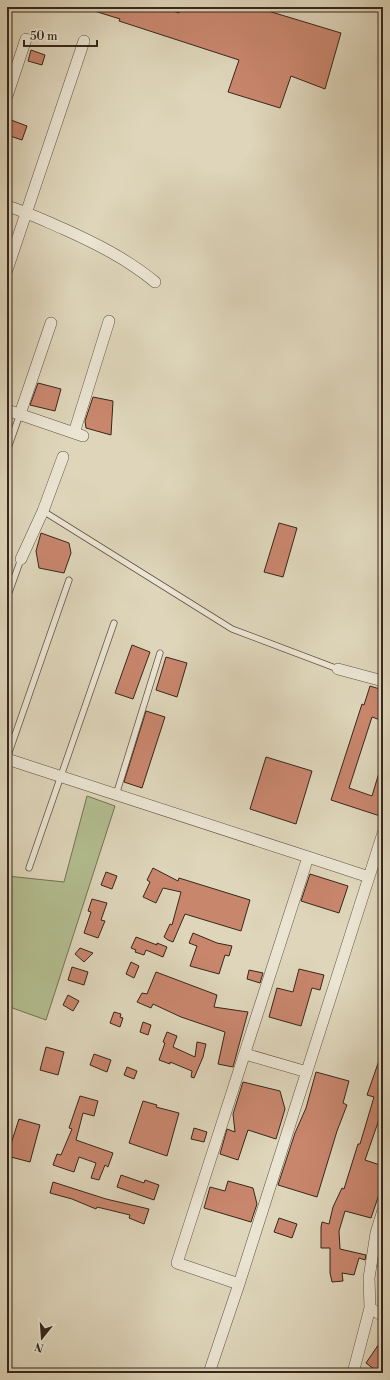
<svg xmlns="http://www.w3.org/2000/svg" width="390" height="1380" font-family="'Libre Bodoni',serif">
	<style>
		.green { fill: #b2bd8f; stroke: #747255 }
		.building { fill: #c8866d; stroke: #37271b }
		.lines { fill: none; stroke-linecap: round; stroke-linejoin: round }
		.service-casing { stroke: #615243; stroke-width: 7 }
		.minor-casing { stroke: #615243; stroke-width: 12 }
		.service { stroke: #eae4d2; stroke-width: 5.5 }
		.minor { stroke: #eae4d2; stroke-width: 11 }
	</style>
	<rect width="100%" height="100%" fill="#ded5ba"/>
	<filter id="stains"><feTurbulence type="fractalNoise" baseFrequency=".005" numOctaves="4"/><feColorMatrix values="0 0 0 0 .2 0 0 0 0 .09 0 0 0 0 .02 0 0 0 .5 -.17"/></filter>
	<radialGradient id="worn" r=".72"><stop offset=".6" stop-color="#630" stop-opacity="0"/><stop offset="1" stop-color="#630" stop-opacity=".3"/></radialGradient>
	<path class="green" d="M87,796L115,806L46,1020L7,1006V876L64,882Z"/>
	<path class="building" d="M88,7H161L179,13L181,7H255L341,33L325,89L291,76L280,108L228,92L239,60L119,21L120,19L88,9Z
		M31,50L45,55L42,65L28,61Z
		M11,120L27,126L22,140L7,135Z
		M38,383L61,389L55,411L30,405Z
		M93,397L113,401L111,435L86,428L85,421Z
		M279,523L297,528L283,577L264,572Z
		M41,533L69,543L71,553L64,573L39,568L36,551Z
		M132,645L150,652L133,699L115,693Z
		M166,657L187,663L177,697L156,690Z
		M370,686L383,690V721L372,717L349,788L372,796L381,766H383V806L380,816L331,800L362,704L364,705Z
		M146,711L165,717L142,788L124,782Z
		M266,757L312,771L296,824L250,809Z
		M153,868L178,881L179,878L250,900L241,931L185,914L173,942L168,940L164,937L170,924L172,925L181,892L163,888L156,903L143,897L150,882L147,880Z
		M106,872L117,876L112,889L101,885Z
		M310,874L348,886L339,913L301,901Z
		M92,899L107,903L101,920L105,921L98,938L84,933L91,912L88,911Z
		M193,933L217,943L232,946L229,956L225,955L219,974L190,966L197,946L189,943Z
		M136,937L157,945V943L167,947L163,957L146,950L144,955L135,952L136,950L131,948Z
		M80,948L93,953L84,962L75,954Z
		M131,962L139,966L134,978L126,974Z
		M72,967L88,972L84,985L68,980Z
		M299,969L324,975L320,990L312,988L301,1026L269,1017L277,988L293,992Z
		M249,970L263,973L260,983L247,979Z
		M156,972L217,995L214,1007L248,1012L233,1067L218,1064L225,1032L181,1017L153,1004L151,1008L137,1002L142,993L147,994Z
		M68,995L79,1001L73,1011L63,1005Z
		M114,1012L121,1014L120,1017L123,1018L120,1027L110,1023Z
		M143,1022L151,1025L148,1035L140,1032Z
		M167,1032L177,1036L173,1047L195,1057L197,1042L206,1044L203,1057L194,1078L191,1077L192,1071L170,1062V1064L159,1060L165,1043L163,1042Z
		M46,1047L64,1052L58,1075L40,1070Z
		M382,1052L383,1108L365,1160L383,1166V1183L371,1218L345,1211L339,1231L340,1249L366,1255L365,1260L359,1258L354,1275L342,1273L343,1281L332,1282L330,1273V1248H321V1227L322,1222L329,1224L333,1207L342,1188L344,1189L358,1144H360L374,1097L367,1095Z
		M94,1054L111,1060L107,1072L90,1065Z
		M127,1067L137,1071L134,1079L124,1075Z
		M316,1072L349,1081L343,1103L347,1105L337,1131L317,1197L278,1185L295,1133L306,1108Z
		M243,1082L280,1091L285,1109L276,1139L248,1130L238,1160L220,1154L227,1129L235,1132L233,1114Z
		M80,1096L98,1101L94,1116L83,1113L76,1140L113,1153L108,1167L105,1165L99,1180L91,1178L96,1163L79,1157L74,1172L53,1165L57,1154L61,1155L72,1129L69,1128Z
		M143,1101L157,1105L156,1107L179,1113L167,1156L129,1143Z
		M19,1119L40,1125L30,1162L7,1156Z
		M194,1128L207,1132L204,1142L191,1139Z
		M121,1175L144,1183L145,1180L159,1185L154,1200L117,1187Z
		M228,1181L253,1188L257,1204L251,1222L204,1208L210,1187L225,1191Z
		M53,1182L106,1199L149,1209L144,1224L129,1218L130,1215L97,1207L96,1209L72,1199L50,1193Z
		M279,1218L297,1224L292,1238L274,1232Z
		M379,1258L383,1259V1270L378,1267Z
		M383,1338V1365L378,1372L366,1363Z"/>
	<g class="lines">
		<defs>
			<path id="service" d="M7,451L20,414
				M43,511L232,629L338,669
				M7,598L21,559
				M7,758L69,580
				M116,795L160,653
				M29,868L114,623"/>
			<path id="minor" d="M7,96L26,39
				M7,206C27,212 45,221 64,229C97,244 127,259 155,282
				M7,270L84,41
				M7,410L83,436
				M20,414L51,323
				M74,433L109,321
				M21,559L43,511L63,457
				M338,669L383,681
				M7,759L308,857
				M245,1054L307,1072
				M239,1284L177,1263L308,857L369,877
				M370,1308L383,1316
				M209,1373L239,1284L383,833
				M353,1373L370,1308L369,1278L376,1233L383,1210"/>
		</defs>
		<use href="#service" class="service-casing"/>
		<use href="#minor" class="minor-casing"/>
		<use href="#service" class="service"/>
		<use href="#minor" class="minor"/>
	</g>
	<rect width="390" height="1380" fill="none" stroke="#ded5ba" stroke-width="24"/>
	<rect x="8" y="8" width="374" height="1364" fill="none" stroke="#37271b" stroke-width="2"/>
	<rect x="12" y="12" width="366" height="1356" fill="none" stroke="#37271b"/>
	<g transform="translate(42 1338) rotate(197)" stroke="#eae4d2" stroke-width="3" paint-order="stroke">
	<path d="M0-3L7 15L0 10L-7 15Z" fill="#37271b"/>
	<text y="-6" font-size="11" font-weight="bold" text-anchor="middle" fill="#37271b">N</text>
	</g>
	<path d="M24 40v6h73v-6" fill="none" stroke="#37271b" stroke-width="2"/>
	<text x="30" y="40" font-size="12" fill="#37271b" stroke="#eae4d2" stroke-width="3" paint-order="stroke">50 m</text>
	<rect width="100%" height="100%" filter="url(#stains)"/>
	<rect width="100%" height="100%" fill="url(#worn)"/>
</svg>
